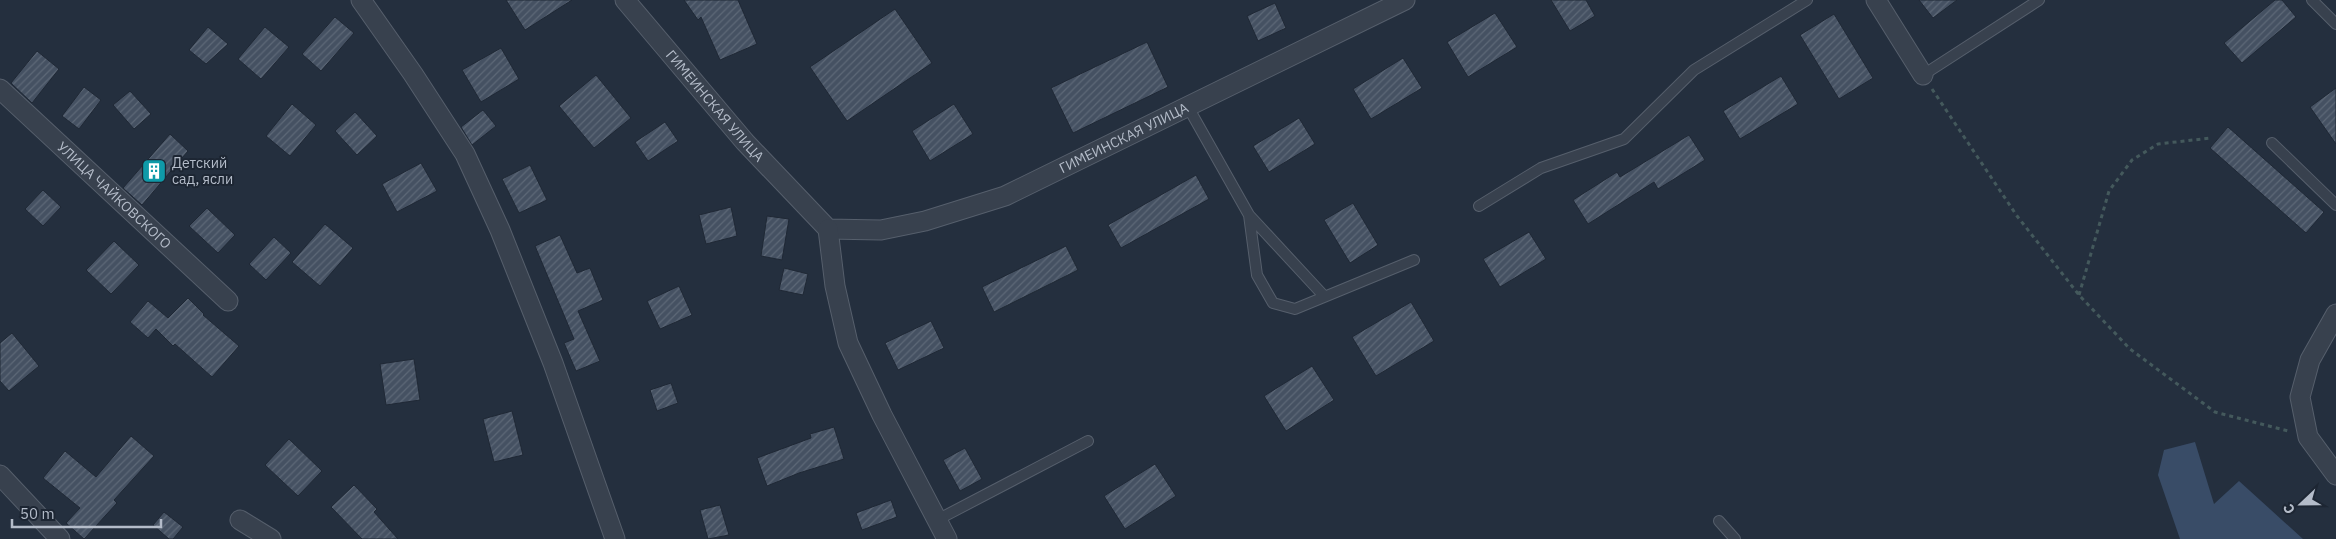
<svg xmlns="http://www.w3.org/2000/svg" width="2336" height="539" font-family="'IBM Plex Sans',sans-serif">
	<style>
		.water { fill: #394c67 }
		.building { fill: url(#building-hatch); stroke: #1f2835 }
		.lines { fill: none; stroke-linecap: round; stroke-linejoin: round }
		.service-casing { stroke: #565f6c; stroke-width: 12 }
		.minor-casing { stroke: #565f6c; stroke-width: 21 }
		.path { stroke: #44595c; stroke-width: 3; stroke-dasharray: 4 4; stroke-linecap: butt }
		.service { stroke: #38414e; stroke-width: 10 }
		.minor { stroke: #38414e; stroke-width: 19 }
		.labels { text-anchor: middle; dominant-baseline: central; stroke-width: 4; stroke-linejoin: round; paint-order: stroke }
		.street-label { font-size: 14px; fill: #b4bcc9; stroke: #1d2633 }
		.poi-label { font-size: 14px; fill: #b4bcc9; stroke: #1d2633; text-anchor: start }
	</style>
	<defs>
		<pattern id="building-hatch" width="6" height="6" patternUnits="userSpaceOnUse" patternTransform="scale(1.25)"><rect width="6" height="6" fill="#455162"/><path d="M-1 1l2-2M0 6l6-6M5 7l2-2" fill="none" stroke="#5d6877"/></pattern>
	</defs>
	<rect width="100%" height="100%" fill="#242f3e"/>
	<path class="water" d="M2195,442L2214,504L2239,481L2303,539H2180L2158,475L2164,450Z"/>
	<path class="building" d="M506,0H572L525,30Z
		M684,0H738L757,44L720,60L701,17L698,20Z
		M1551,0H1586L1595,16L1570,31Z
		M1919,0H1957L1933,18Z
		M2275,0H2282L2296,17L2242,63L2224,43Z
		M1275,3L1286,28L1258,41L1247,16Z
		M895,9L932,63L847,121L810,67Z
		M1495,13L1517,47L1468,77L1447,42Z
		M1834,14L1873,78L1839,99L1800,35Z
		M335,17L354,33L321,71L302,54Z
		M208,27L228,44L206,64L189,50Z
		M265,27L289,47L261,79L238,59Z
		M1147,42L1168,87L1073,133L1051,88Z
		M501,48L519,79L481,102L462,70Z
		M37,51L59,69L32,103L11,83Z
		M1403,58L1422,88L1371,119L1353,89Z
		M596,75L631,118L594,148L559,106Z
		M1781,76L1798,104L1740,139L1723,111Z
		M84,87L101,100L79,129L62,116Z
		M2336,88V144L2310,107Z
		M130,91L151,114L134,129L113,105Z
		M292,104L316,125L290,156L266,136Z
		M954,104L973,134L930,161L912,131Z
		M483,110L496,126L472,145L461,127Z
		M355,112L377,136L357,155L335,131Z
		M1299,118L1315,144L1269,172L1253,146Z
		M665,122L678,141L648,161L635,142Z
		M2228,127L2324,212L2306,233L2210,148Z
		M170,134L188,151L142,205L123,188Z
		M1689,135L1705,160L1658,189L1654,182L1588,224L1573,200L1617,172L1620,177Z
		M421,163L437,191L397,212L382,184Z
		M530,165L547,200L519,213L502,179Z
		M1196,175L1209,199L1121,248L1108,225Z
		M43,190L61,207L43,226L25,209Z
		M1353,203L1378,245L1350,263L1324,220Z
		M731,207L737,236L706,244L699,215Z
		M207,208L235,235L218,253L189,226Z
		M767,216L789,219L782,260L761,256Z
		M325,224L353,248L320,286L292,262Z
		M1529,232L1546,259L1500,287L1483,259Z
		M560,235L577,273L590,268L603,300L578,311L600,361L576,371L564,343L574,339L535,246Z
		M274,237L291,253L266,280L249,264Z
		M114,241L139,265L111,294L86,270Z
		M1066,246L1078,270L994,312L982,287Z
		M784,268L808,274L803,295L779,290Z
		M679,286L692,315L660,329L647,301Z
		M188,298L204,314L203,315L239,346L212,377L175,344L173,346L156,329L148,338L130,322L148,301L168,318Z
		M1411,302L1434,341L1376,376L1352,337Z
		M931,321L944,348L898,370L885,343Z
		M12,333L39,366L9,391L0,381V343Z
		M414,359L420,400L386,405L380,364Z
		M1312,366L1334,400L1286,431L1264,396Z
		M671,383L678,403L657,411L650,390Z
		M512,411L523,455L494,462L483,419Z
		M834,427L844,459L799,473L767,486L757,458L811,438L810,434Z
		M131,436L154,456L114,500L117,503L84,539L66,523L80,508L43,478L65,451L96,477Z
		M289,439L322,471L298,496L265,465Z
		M965,448L982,479L960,491L943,460Z
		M1155,464L1176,496L1125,529L1104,496Z
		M354,485L377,509L374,512L398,539H362L331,507Z
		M891,500L897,517L862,530L856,513Z
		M720,505L729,535L708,539L700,510Z
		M164,512L183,527L173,539H169L153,525Z"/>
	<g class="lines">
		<defs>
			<path id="service" d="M2312,0L2336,24
				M1923,75L2039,0
				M1188,107L1249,215L1324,296
				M2272,143L2336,205
				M1479,206L1541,168L1624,139L1694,70L1807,0
				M1249,215L1257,275L1273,303L1295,309L1414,260
				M937,520L1088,441
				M1719,521L1735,539"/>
			<g id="minor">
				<path d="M361,0L413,74L465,154L500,230L553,363L615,539"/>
				<path id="s1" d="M625,0L745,142L828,229L881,230L925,221L1005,196L1405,0"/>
				<path d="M1876,0L1923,75"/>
				<path id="s2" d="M0,89L228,301"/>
				<path d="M828,229L835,286L848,343L882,415L947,539"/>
				<path d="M2336,314L2310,360L2300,397L2308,437L2336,475"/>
				<path d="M0,475L60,539"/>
				<path d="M240,520L271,539"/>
			</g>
		</defs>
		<use href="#service" class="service-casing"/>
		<use href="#minor" class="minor-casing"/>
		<path class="path" d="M1932,89L2017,216L2079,295L2130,349L2215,412L2288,431
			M2079,295L2109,191L2132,160L2158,144L2211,138"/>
		<use href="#service" class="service"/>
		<use href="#minor" class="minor"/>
	</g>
	<defs>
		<symbol id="building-square" viewBox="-11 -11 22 22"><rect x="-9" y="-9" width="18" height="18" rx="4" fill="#0f9aa8" stroke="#1d2633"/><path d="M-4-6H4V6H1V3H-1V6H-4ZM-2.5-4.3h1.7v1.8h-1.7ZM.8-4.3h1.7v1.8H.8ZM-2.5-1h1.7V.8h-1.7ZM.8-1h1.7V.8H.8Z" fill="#fff"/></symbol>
	</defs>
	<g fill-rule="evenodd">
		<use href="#building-square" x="140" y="157" width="28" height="28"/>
	</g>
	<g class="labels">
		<g class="street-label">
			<text stroke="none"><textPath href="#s1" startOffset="139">ГИМЕИНСКАЯ УЛИЦА</textPath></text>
			<text stroke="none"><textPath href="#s1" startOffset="620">ГИМЕИНСКАЯ УЛИЦА</textPath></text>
			<text stroke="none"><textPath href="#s2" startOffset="156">УЛИЦА ЧАЙКОВСКОГО</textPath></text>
		</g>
		<g class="poi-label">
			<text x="172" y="163">Детский<tspan x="172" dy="16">сад, ясли</tspan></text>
		</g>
	</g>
	<g transform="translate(2301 504) rotate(248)" stroke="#1d2633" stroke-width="4" paint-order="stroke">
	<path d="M0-4L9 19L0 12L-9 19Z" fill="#b4bcc9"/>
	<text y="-8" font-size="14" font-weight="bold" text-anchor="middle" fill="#b4bcc9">С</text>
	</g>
	<path d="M12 519v8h149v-8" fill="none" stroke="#b4bcc9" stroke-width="2.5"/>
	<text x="20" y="519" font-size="15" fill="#b4bcc9" stroke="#1d2633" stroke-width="4" paint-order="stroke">50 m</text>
</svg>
